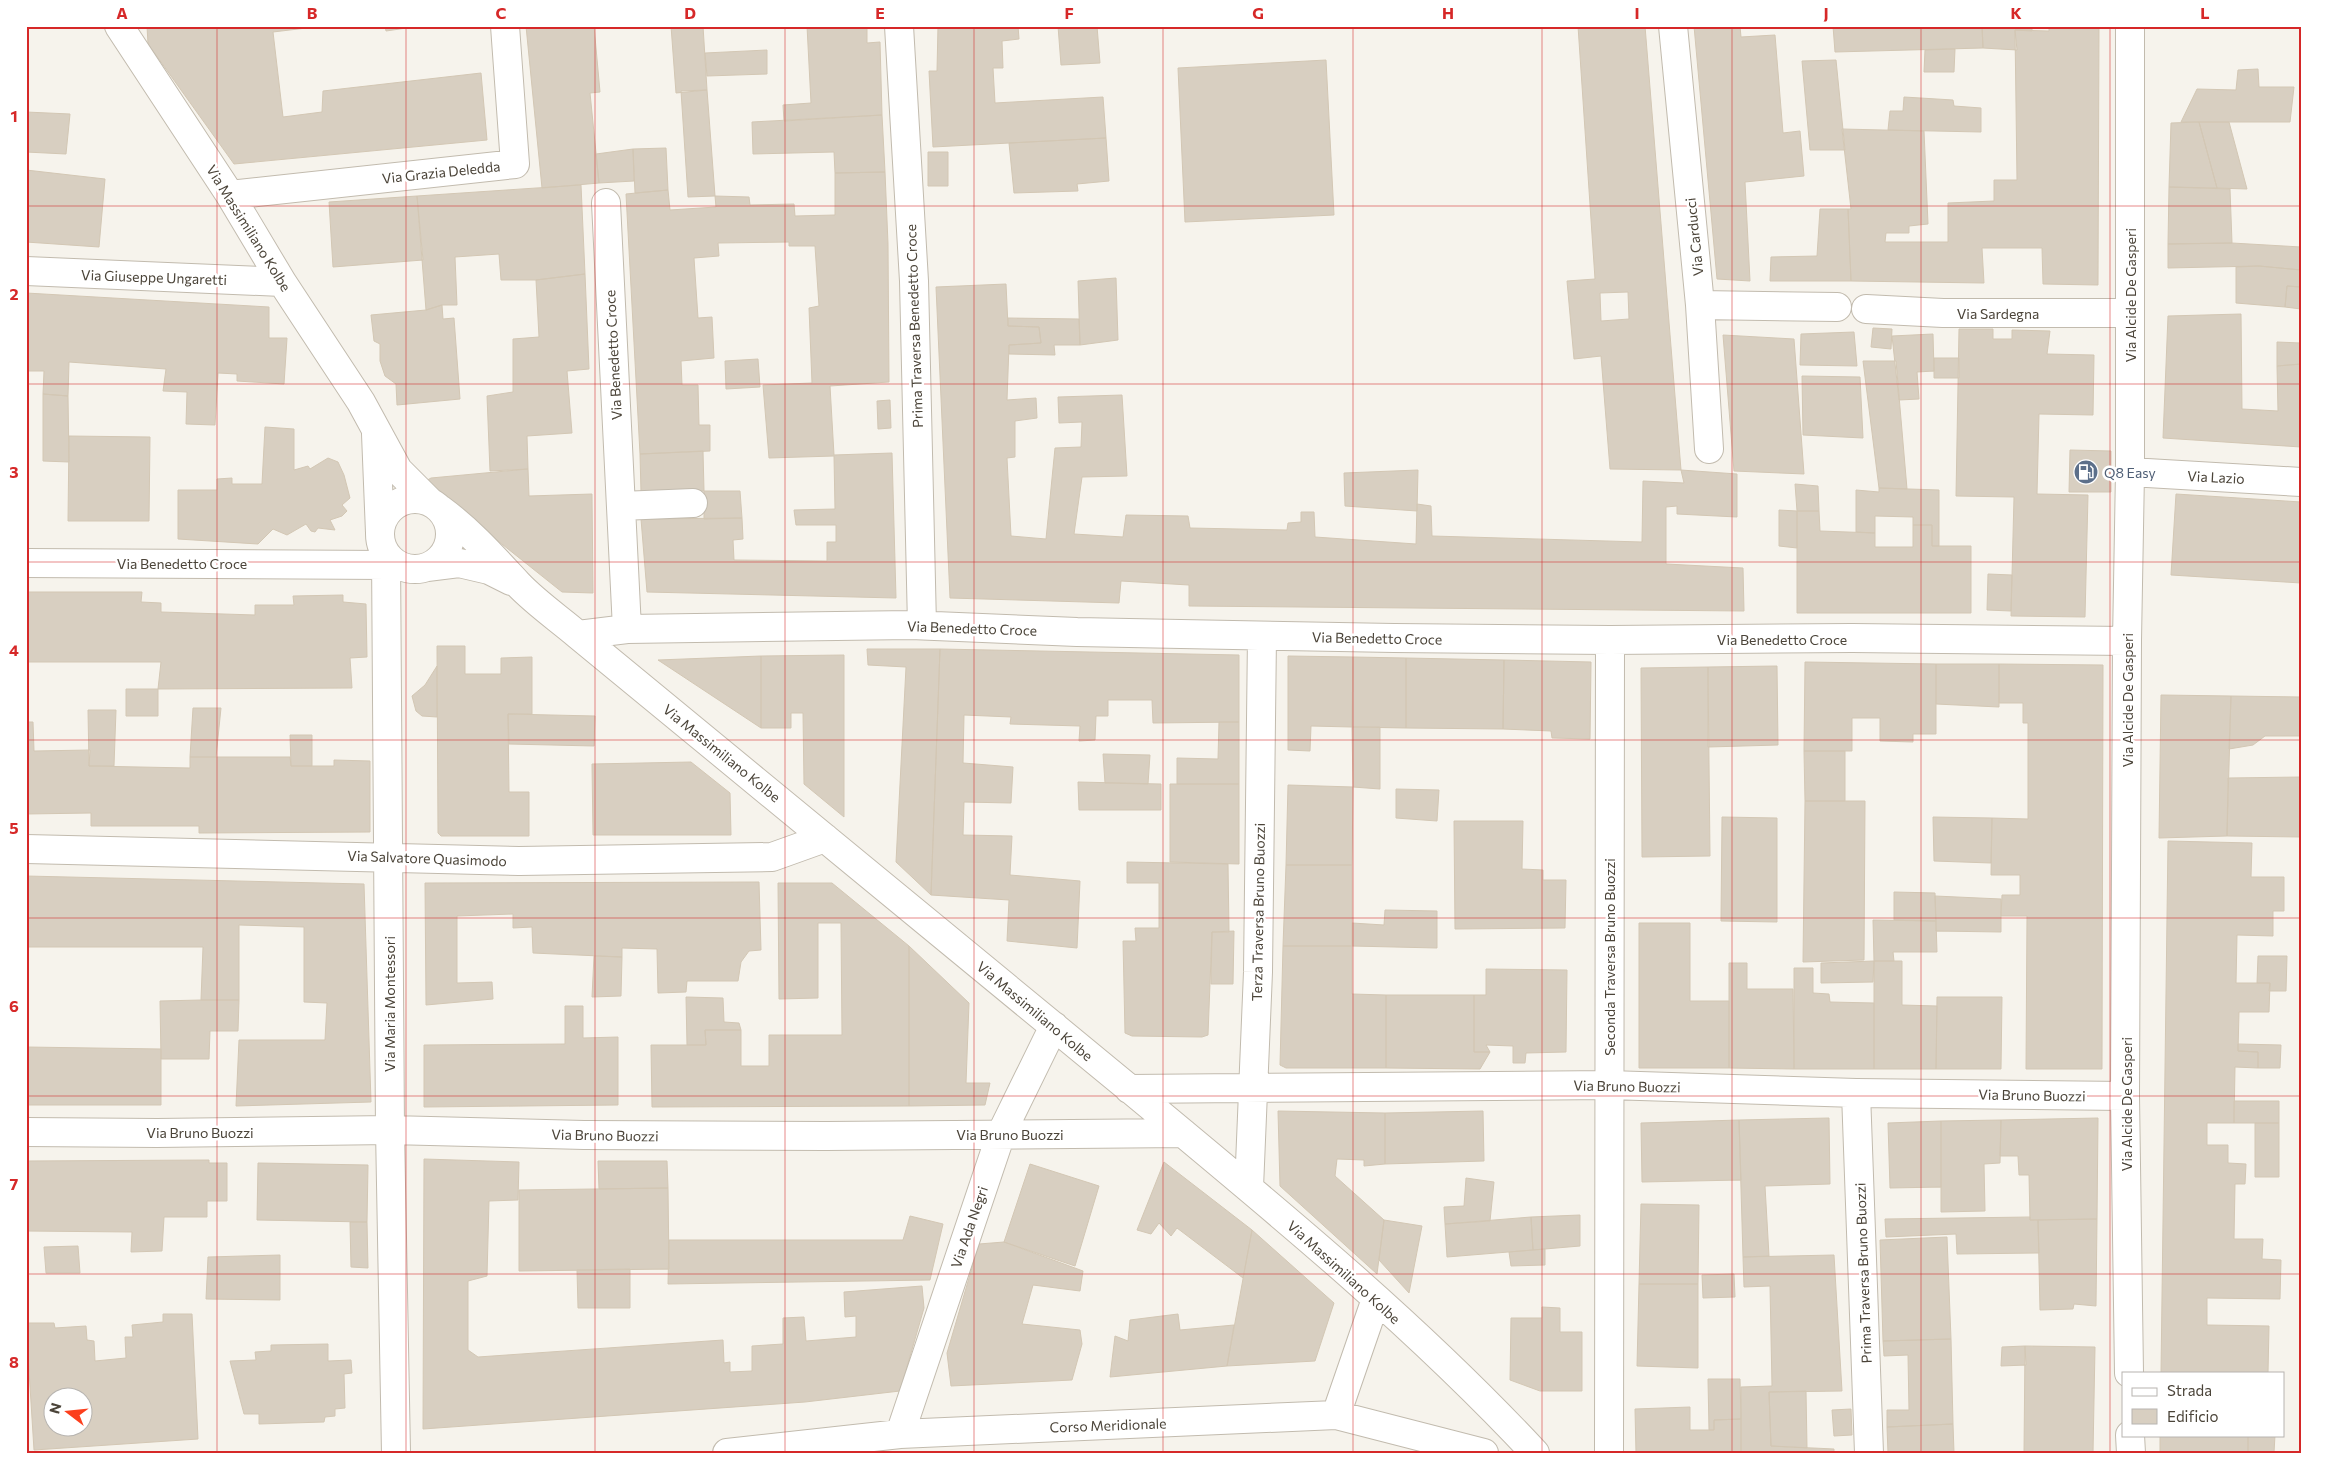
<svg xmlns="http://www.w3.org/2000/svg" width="2327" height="1479" font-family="Commissioner,sans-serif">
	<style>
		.building { fill: #d8cfc1; stroke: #d3c7b4; fill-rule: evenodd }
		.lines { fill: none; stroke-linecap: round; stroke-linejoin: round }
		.minor-casing { stroke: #c2bbae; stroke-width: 30 }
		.minor { stroke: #fff; stroke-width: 28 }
		.grid { fill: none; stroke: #d62828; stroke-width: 1; stroke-opacity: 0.55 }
		.labels { text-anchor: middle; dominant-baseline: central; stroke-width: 5; stroke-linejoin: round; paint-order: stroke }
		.street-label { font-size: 14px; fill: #4b4439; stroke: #fff }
		.service-label { font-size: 14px; fill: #4e5e75; stroke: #fff; text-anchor: start }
		.neatline { fill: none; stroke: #d62828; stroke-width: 2 }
		.grid-label { font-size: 16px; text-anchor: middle; font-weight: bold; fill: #d62828 }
	</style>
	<rect width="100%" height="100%" fill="#f6f3ec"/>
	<path class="building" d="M147,26H323L273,32L283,117L322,112L323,91L481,73L487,140L234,164L148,44Z
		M385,26H420L386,31Z
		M526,26H594L600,92L590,93L599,183L542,188Z
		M671,26H703L707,90L676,93Z
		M807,26H867V43L880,42L882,115L784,121L783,105L811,103Z
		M938,26H1018L1019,39L1002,41L1003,68H993L995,103L1103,97L1106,138L933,147L929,71H937Z
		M1058,26H1097L1100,63L1061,65Z
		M1578,26H1645L1681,470L1610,469L1601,356L1574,359L1567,281L1595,279ZM1628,292L1629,319L1601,321L1600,293Z
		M1694,26H1740L1741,37L1775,35L1783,133L1800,131L1804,176L1745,182L1750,281L1717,279Z
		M1833,26H1982L1983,48L1835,52Z
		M1982,26H2032V31L2015,30L2017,50L1983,48Z
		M2049,26H2099L2098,285L2043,284L2042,248H1982L1984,283L1851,281L1848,209H1851L1842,129L1924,131L1928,224L1909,226V233H1886L1885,242H1948V203L1994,201V180H2017L2015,30L2049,31Z
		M1955,49L1954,72H1924L1925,50Z
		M767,50V74L707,76L705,53Z
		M1326,60L1334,215L1185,222L1178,68Z
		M1836,60L1845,150H1810L1802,61Z
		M2258,69L2259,87H2294L2290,122H2181L2197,89L2236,90L2238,70Z
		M707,90L715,196L688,197L681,91Z
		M1904,97L1953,100L1954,106L1981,108V132L1888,130L1890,111H1903Z
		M26,112L70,114L66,154L26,152Z
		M882,115L885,172L835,173L834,152L753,154L752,122Z
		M2199,122L2217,188L2169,187L2171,123Z
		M2199,122H2229L2247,189L2217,188Z
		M1106,138L1109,181L1077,184L1078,191L1014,193L1009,143Z
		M666,148L668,190L635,193L633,149Z
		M633,149L634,181L599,183L596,154Z
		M928,152H948V186H928Z
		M26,170L105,179L99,247L26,242Z
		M885,172L888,244L889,382L830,386L834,455L892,453L896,598L647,592L641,519L742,518L743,539L733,540L734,560L827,561V542H836V525H796L794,510L835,509L834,456L769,458L763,385L812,383L809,308L819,306L815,246H789V242L718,243L719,256L694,258L698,318L712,317L714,358L681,361L682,385H698L699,425H710V451L640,454L626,194L668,190L670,210L716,207L715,196L749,197L750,205L794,204L795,216L835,215V173Z
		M581,185L585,274L536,280H501L499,254L455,257L457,305H442L426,310L417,196Z
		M2169,187L2230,189L2232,243L2168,244Z
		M417,196L423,260L333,267L329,202Z
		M1820,209H1848L1851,281H1770L1771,257L1817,256Z
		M2232,243L2301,247V270L2259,266L2168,268V244Z
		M2259,266L2301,270V287L2287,286L2285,307L2236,303V267Z
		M585,274L589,369L567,371L572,433L527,436L528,469L490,471L487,396L513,392V339L539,337L536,280Z
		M1116,278L1118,340L1080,345L1078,281Z
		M1006,284L1008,326L1039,327L1041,343L1009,345L1007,400L1036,398L1037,418L1015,421V457L1007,458L1011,536L1046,539L1055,448L1081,447L1082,422L1059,423L1058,397L1122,395L1127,476L1082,477L1074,534L1123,537L1126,515L1188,516L1190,528L1287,530L1288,523L1301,522V512H1314L1315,537L1416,544L1417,504L1431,506L1432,536L1642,542L1643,481L1684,483L1681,470L1737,474V517L1677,514V506L1666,507V564L1743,568L1744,611L1189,606V585L1121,581L1119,603L950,598L936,287Z
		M2287,286L2301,287V309L2285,307Z
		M26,293L269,307V338H287L284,384L237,381V374L218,373L215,425L186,424L187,392L163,391L166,369L69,362L68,396L43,394L44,371H26Z
		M442,305L443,319L454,318L460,399L397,405L396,384L385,376L380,361V344L374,341L371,315L426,310Z
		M2241,314L2242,409L2278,411L2277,366L2301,364V447L2163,438L2168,316Z
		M1008,318L1079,319L1080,345H1054L1055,355L1009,354V345L1041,343L1039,327L1008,326Z
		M1873,328L1892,329L1891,349L1871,347Z
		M1959,329H1993V339H2012V330L2050,331L2047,354L2094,355L2093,415L2039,414L2037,494L2088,495L2085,617L2011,616L2014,497L1956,496Z
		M1854,332L1857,366L1800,365L1801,334Z
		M1933,334L1934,371L1917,372L1919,399L1899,400L1892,336Z
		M1723,335L1794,339L1804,474L1734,471Z
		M2277,342L2301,343V364L2277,366Z
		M1934,358H1959V378H1934Z
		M758,359L760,387L726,389L725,361Z
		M1863,361H1896L1907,489L1879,488Z
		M1802,376L1860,377L1863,438L1803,435Z
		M43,394L68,396L69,462L43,461Z
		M890,400L891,428L878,429L877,401Z
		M265,427L294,429V470L308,466L310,469L328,458L338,462L344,475L350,498L342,505L347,511L342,516L330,520L335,530L318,528L315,532L311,531L306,524L287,535L273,529L258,544L178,539V490H217V479L232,478V484H262Z
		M69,436L150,437L149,521H68Z
		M2070,450L2111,451V492H2069Z
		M703,451L704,491L641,492L640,454Z
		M528,469L529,496L592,494L593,593L562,592L424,482L431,478Z
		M1418,470L1417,511L1345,506L1344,473Z
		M1795,484L1818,486L1819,511H1797Z
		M1879,488L1939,490V546H1932V525H1913V517L1875,516V533L1856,532V490L1879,492Z
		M704,491H740L742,518L704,519Z
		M2176,494L2301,502V583L2171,575Z
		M1779,510L1797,511V548L1779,546Z
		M1797,511H1819L1820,531L1875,533V547H1913V525H1932V546H1971V613H1797Z
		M1988,574L2012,575L2011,611L1987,610Z
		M26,592H142L141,602L161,603V612L255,615V605H294L293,596L343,595V602L366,604L367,657L350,658L352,688L158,689L161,662H26Z
		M437,646H465V674H501V658L532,657V714H508L509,792H529V836H441L438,833Z
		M867,649H940L931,895L896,862L906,667L868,665Z
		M940,649L1239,655V722L1153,723L1152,700H1108V716H1096L1095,740L1079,741L1080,726L1010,724L1011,717L964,715L963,763L1013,767L1011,803L964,802L963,835L1012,836L1010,875L1080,881L1077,948L1007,941L1009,900L931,895Z
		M844,655V817L804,784L803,713H791V728H761V656Z
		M761,656V728L658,660Z
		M1288,656L1353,657L1352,727L1311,726L1310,751L1288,750Z
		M1353,657L1406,658V728L1352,727Z
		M1406,658L1504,660L1503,729L1406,728Z
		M1504,660L1591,662L1590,739L1552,738L1551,731L1503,729Z
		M1805,662L1936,664V734H1913V742L1880,741V718H1852V751H1804Z
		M1936,664H1999V707L1936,704Z
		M1999,664L2103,665L2102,1069H2026L2027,916H2001L2002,895H2020V875H1991L1992,818L2028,819V723H2023V703H1999Z
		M437,666V717L422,716L416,711L412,696L425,685Z
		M1777,666L1778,745L1708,747V667Z
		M1708,667L1710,856L1642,857L1641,668Z
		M126,689H158V716H126Z
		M2161,695L2231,696L2227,836L2159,838Z
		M2231,696L2301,697V736H2265L2253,745L2229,749Z
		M193,708H221L216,757H190Z
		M88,710H116L114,766H89Z
		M508,714L595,716L594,746L509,744Z
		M26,722H33L34,751L90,750L89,766L190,768V757H290L291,766H334V760L370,761V832L199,833V826H91V813L26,814Z
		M1219,722H1239V784H1177V758L1218,759Z
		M1352,727H1380V789L1353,787Z
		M290,735H312V766H291Z
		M1804,751H1845V801H1805Z
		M1103,754L1150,755L1148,784L1105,783Z
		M691,762L730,793L731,835H593L592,764Z
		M2301,777V837L2227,836L2228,778Z
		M1078,782L1161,784V810H1079Z
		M1170,784H1239V864L1170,862Z
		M1288,785L1353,787L1352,865H1286Z
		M1396,789L1439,790L1437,821L1396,818Z
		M1805,801H1865L1864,960L1803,962Z
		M1722,817L1777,818V922L1721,921Z
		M1933,817L1992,818L1991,863L1934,861Z
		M1454,821H1523L1522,869L1543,870V880H1566L1565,928L1455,929Z
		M2168,841L2252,843L2251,877H2284V911H2273V936L2237,935L2236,983H2270L2269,1012H2239L2238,1051L2258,1052V1068L2235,1067L2234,1123H2207V1145H2228V1163L2246,1164L2245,1184H2235L2234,1239H2263L2262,1259L2281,1260L2280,1299L2207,1298V1325L2269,1326L2268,1373H2161Z
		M1127,862L1228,864L1229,932H1212L1208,1035L1202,1037L1132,1036L1125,1033L1123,941H1136L1135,928H1159V883H1127Z
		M1286,865H1352V946H1283Z
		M26,876L364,884L371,1102L236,1106L239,1040H325L327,1003L304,1002V927L239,925V1000H201L203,947H26Z
		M759,882L761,950L749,951L741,962L738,981H687L686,992L658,993L657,949L622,948V957L533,953L532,927L513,928V914L457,916V983L492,982L493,999L426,1005L425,883Z
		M778,883H832L909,946V1106L652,1107L651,1045H706L705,1030H741V1066H769V1035H842L841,923H818V998L779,999Z
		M1894,892L1935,893L1936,921L1894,920Z
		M1935,896L2001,899V932L1936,931Z
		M1385,910L1437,911V948L1352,946V923L1384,925Z
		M1873,920L1936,921L1937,952H1893L1894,961H1874Z
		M1639,923H1690V1001H1729V1068H1639Z
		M1234,931L1233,984H1211L1212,932Z
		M909,946L969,1003L966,1083H990L985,1105L909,1106Z
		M1283,946H1352V994L1386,995V1068H1286L1280,1065Z
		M594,956L622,957L621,996L592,997Z
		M2258,956H2287L2286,991H2269L2270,983H2257Z
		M1874,961H1902V1005L1937,1006L1936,1069H1874Z
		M1874,961L1873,982L1821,983V963Z
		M1729,963H1747V989H1793L1794,1069L1729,1068Z
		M1794,968H1813V993L1829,994L1830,1002L1874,1003V1069H1794Z
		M1486,969L1567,970L1566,1052L1526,1053L1525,1063H1513V1046L1486,1045L1490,1052H1474V995H1486Z
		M1386,995H1474V1052H1490L1480,1069L1386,1068Z
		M686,997L723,998L724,1022L739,1023L741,1030H705L706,1045H687Z
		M1937,997H2002L2001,1069H1936Z
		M201,1000H239L238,1031H210L209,1059H161L160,1001Z
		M565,1006H583V1038L618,1037V1105L424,1107V1045L565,1044Z
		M2238,1044L2281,1045L2280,1068H2258V1052L2238,1051Z
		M26,1047L161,1049V1105H26Z
		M2234,1101H2279V1123H2234Z
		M1278,1111L1385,1113V1164L1364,1166V1160L1337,1159L1335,1176L1384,1220L1377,1274L1280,1186Z
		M1483,1111L1484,1161L1385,1164V1113Z
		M1829,1118L1830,1184L1765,1186L1769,1256L1743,1257L1739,1120Z
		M2098,1118L2097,1219L2030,1220L2029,1175H2019L2018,1156H2000L2001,1120Z
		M1739,1120L1741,1180L1642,1182L1641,1123Z
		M2001,1120L2000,1163L1984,1164L1985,1211L1941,1212V1121Z
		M1941,1121V1187L1890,1188L1888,1123Z
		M2255,1123H2279V1177H2255Z
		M424,1159L519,1162L518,1200L489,1201L487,1276L468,1281V1350L478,1357L723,1340L724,1363L730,1362V1372L752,1371V1346L783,1344V1318L804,1317L806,1341L856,1337V1316L845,1317L844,1292L922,1286L924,1308L900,1391L805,1402L423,1429Z
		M209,1160V1163H227V1201H207V1217H164L162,1251L131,1252L132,1232L26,1231V1161Z
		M598,1161H667L668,1188L599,1189Z
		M1164,1162L1252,1230L1243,1278L1177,1228L1171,1236L1159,1223L1151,1234L1137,1230Z
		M258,1163L368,1165L367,1222L257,1220Z
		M1030,1164L1099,1186L1075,1266L1004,1242Z
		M1466,1178L1494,1182L1490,1221L1445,1224L1444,1207L1464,1206Z
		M668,1188L669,1269L519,1271V1190Z
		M1641,1204L1699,1205L1698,1284H1639Z
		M1580,1215V1246L1533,1250L1531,1217Z
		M910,1216L943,1224L930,1280L668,1284L669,1240H903Z
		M1531,1217L1533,1250L1447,1257L1445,1224Z
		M2030,1217V1220H2038L2039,1253L1957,1254L1956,1234L1886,1237L1885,1219Z
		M2097,1219L2096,1306L2074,1304L2073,1309L2040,1310L2038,1220Z
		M1384,1220L1422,1226L1409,1293L1379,1260Z
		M350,1222H367L368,1268L351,1267Z
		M1252,1230L1334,1303L1315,1361L1227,1366Z
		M1947,1237L1951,1339L1883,1341L1880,1240Z
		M1004,1242L1083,1271L1080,1291L1033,1285L1022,1324L1080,1330L1082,1344L1072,1380L951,1386L947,1353L979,1244Z
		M78,1246L80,1273H46L44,1247Z
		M1545,1249V1265L1511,1266L1509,1252Z
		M280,1255V1300L206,1299L208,1257Z
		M1834,1255L1842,1391L1769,1392L1771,1446L1834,1449V1453H1741V1387L1772,1386L1770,1286L1744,1287L1743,1257Z
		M630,1269V1308H578L577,1270Z
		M1734,1274L1735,1297L1703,1298L1702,1275Z
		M1639,1284H1698V1368L1637,1366Z
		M1542,1307L1560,1308V1332H1582V1391H1540L1510,1380L1511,1318H1542Z
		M163,1314H192L198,1439L34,1450L26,1323H54L55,1328L86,1326L87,1340L94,1341L95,1361L126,1358L125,1337H133L132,1325L163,1322ZM52,1396H82V1426H52Z
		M1178,1314L1180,1330L1234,1325L1227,1366L1110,1377L1115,1336L1128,1341L1130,1320Z
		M1951,1339L1953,1424L1887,1427V1410H1909L1908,1355L1884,1356L1883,1341Z
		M328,1344V1361L351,1360L352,1373L344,1374L345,1408L335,1409V1416L325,1417L324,1422L259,1424V1414H244L230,1361L256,1360L255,1352L271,1351V1345Z
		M2025,1346L2026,1365L2001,1366L2002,1347Z
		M2025,1346L2095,1347L2093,1453H2024Z
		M1708,1379H1740L1741,1419L1714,1420V1430H1709Z
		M1806,1391L1807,1448L1771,1446L1769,1392Z
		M1690,1407V1430H1714V1420L1741,1419V1453H1636L1635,1409Z
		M1851,1409L1852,1435L1834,1436L1832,1410Z
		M1953,1424L1954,1453H1888L1887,1427Z
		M2160,1435H2248V1453H2160Z
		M2248,1435H2275L2274,1453H2248Z"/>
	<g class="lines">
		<defs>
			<path id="minor" d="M119,26L230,195L282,282L361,402L398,470L430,502
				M899,26L914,281L922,625
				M1673,26L1700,305L1709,449
				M230,195L515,164L505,26
				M606,203L627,629
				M26,271L282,282
				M1700,305L1837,307
				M1866,309L1943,313H2130
				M376,434L380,533
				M2130,472L2301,482
				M380 534a35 35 0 1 1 70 0a35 35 0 1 1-70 0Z
				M621,506L693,503
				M440,509C470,531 493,557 518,584C536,603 558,618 578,635C760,785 943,934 1125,1085C1266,1202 1410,1319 1535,1453
				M386,554L390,1130L396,1453
				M26,563L387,565
				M427,567L459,563L489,570L511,581
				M578,635L627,629L911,625L1077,632L1394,638L1610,640L1852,638L2127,641
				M26,849L519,861L772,857L825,838
				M1129,1089L1609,1085L1856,1093L2125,1096
				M1856,1093L1869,1453
				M26,1132L157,1133L390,1130L584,1135L826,1136L1183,1133
				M1249,1188L1258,972L1262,636
				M2129,1373L2125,1096L2127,641L2130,472V26
				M1336,1415L1376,1299
				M900,1434L1001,1134L1054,1026
				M2130,1435L2131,1453
				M727,1453L900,1434L1336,1415L1484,1453
				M1609,1453L1610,640"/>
		</defs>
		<use href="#minor" class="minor-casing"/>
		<use href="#minor" class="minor"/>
	</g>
	<path class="grid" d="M217,26V1453M406,26V1453M595,26V1453M785,26V1453M974,26V1453M1163,26V1453M1353,26V1453M1542,26V1453M1732,26V1453M1921,26V1453M2110,26V1453M26,206H2301M26,384H2301M26,562H2301M26,740H2301M26,918H2301M26,1096H2301M26,1274H2301"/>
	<defs>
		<symbol id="fuel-disc" viewBox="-11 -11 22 22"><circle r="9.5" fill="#5c6f8a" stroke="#fff"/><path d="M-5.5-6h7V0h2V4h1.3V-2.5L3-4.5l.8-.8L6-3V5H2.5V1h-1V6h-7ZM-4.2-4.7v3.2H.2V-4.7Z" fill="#fff"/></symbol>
	</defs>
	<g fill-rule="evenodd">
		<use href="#fuel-disc" x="2072" y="458" width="28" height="28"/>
	</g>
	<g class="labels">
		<g class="street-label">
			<text transform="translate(441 172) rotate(-6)">Via Grazia Deledda</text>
			<text transform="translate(249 228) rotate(58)">Via Massimiliano Kolbe</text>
			<text transform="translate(1694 237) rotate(-96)">Via Carducci</text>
			<text transform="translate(154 277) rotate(2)">Via Giuseppe Ungaretti</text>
			<text transform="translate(2130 295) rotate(-90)">Via Alcide De Gasperi</text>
			<text x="1998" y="313">Via Sardegna</text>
			<text transform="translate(914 326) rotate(-92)">Prima Traversa Benedetto Croce</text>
			<text transform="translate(613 355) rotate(-93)">Via Benedetto Croce</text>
			<text transform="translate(2216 477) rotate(3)">Via Lazio</text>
			<text x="182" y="563">Via Benedetto Croce</text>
			<text transform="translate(972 628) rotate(2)">Via Benedetto Croce</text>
			<text transform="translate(1377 638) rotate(1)">Via Benedetto Croce</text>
			<text x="1782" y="639">Via Benedetto Croce</text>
			<text transform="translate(2127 700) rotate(-90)">Via Alcide De Gasperi</text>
			<text transform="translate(722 753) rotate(39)">Via Massimiliano Kolbe</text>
			<text transform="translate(427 858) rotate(2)">Via Salvatore Quasimodo</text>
			<text transform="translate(1258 912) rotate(-89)">Terza Traversa Bruno Buozzi</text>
			<text transform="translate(1609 957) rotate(-90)">Seconda Traversa Bruno Buozzi</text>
			<text transform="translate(389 1004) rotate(-90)">Via Maria Montessori</text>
			<text transform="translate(1035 1011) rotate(40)">Via Massimiliano Kolbe</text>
			<text transform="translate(1627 1086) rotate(1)">Via Bruno Buozzi</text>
			<text transform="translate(2032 1095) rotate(1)">Via Bruno Buozzi</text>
			<text transform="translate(2126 1104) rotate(-90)">Via Alcide De Gasperi</text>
			<text x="200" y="1132">Via Bruno Buozzi</text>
			<text x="1010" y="1134">Via Bruno Buozzi</text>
			<text transform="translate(605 1135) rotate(1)">Via Bruno Buozzi</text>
			<text transform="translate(969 1227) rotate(-71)">Via Ada Negri</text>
			<text transform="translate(1344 1272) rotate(42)">Via Massimiliano Kolbe</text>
			<text transform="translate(1863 1273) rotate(-92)">Prima Traversa Bruno Buozzi</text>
			<text transform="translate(1108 1425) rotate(-2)">Corso Meridionale</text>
		</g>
		<g class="service-label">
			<text x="2104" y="472">Q8 Easy</text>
		</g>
	</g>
	<rect width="2327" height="1479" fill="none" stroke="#ffffff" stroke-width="55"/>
	<rect x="2122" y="1372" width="162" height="65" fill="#ffffff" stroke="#b7b4b0"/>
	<rect x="2132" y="1388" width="25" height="8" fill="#ffffff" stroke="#b7b4b0"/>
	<text x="2167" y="1396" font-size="15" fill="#4b4439">Strada</text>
	<rect x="2132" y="1409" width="25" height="15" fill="#d8cfc1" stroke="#b7b4b0"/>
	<text x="2167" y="1422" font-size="15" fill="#4b4439">Edificio</text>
	<g transform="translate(68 1412) rotate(286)"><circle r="24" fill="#ffffff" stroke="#b7b4b0"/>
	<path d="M0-4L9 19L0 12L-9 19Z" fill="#fc3f1d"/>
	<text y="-8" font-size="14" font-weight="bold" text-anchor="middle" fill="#4b4439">N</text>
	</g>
	<rect x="28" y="28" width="2272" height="1424" class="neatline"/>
	<g class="grid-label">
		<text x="122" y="19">A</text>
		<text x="312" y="19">B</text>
		<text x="501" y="19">C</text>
		<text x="690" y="19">D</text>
		<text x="880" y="19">E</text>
		<text x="1069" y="19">F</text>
		<text x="1258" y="19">G</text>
		<text x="1448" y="19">H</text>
		<text x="1637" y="19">I</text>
		<text x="1826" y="19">J</text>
		<text x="2016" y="19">K</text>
		<text x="2205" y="19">L</text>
		<text x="14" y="122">1</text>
		<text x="14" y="300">2</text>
		<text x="14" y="478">3</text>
		<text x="14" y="656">4</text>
		<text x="14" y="834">5</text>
		<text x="14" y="1012">6</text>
		<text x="14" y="1190">7</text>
		<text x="14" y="1368">8</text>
	</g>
</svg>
